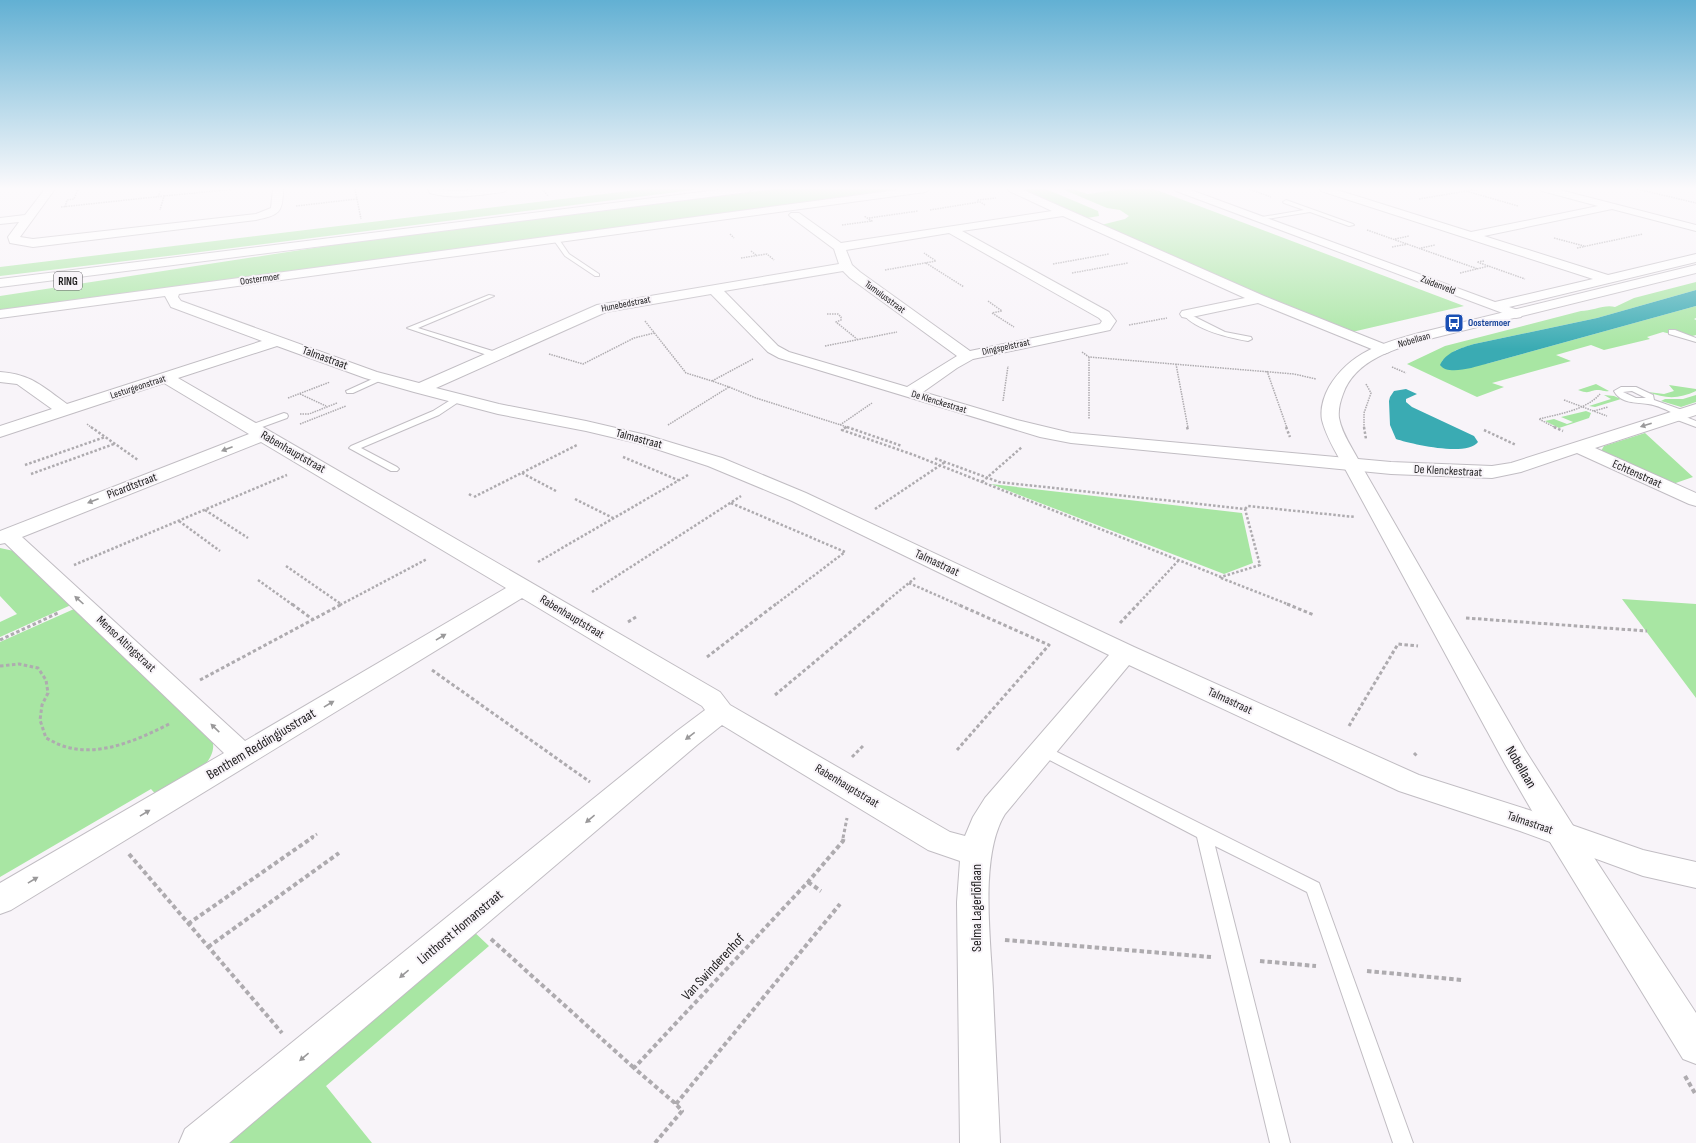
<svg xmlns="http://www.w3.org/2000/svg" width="1696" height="1143" font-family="'Sofia Sans Condensed',sans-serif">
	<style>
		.green { fill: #a8e6a3 }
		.water { fill: #3aabb3 }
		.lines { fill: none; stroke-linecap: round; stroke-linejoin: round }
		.lane-casing { stroke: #c1bdc3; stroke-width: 2 }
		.street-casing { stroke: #c1bdc3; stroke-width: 2 }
		.secondary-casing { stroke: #c1bdc3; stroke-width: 2 }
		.primary-casing { stroke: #c1bdc3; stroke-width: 2 }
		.path-far3 { stroke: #aeabaf; stroke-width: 1.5; stroke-dasharray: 1.5 1; stroke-linecap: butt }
		.path-far2 { stroke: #aeabaf; stroke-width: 2.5; stroke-dasharray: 2.5 2; stroke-linecap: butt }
		.path-far1 { stroke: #aeabaf; stroke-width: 3; stroke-dasharray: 3.5 2.5; stroke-linecap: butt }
		.path { stroke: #aeabaf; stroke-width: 4; stroke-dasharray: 4.5 3; stroke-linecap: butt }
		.lane { fill: #fff; fill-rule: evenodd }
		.street { fill: #fff; fill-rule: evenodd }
		.secondary { fill: #fff; fill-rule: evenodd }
		.primary { fill: #fff; fill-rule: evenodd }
		.oneway { fill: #9a999a }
		.labels { text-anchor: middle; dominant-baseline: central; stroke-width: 4; stroke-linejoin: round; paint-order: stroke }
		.far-street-label { font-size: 10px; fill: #1e1d1e; stroke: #f8f4f9 }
		.far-transit-label { font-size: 10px; font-weight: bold; fill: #164399; stroke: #f8f4f9; text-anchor: start }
		.shield { fill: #f8f4f9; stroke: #5f5e60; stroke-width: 1 }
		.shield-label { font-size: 11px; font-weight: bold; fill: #1e1d1e }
		.street-label { font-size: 12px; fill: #1e1d1e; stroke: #f8f4f9 }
		.near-street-label { font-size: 14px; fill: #1e1d1e; stroke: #f8f4f9 }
	</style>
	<rect width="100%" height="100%" fill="#f8f4f9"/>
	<path class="green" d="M645,189H701L176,255L0,276V267Z
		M774,189H908L0,310V296L340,244Z
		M1021,189H1046L1098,211L1099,216L1087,218Z
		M1062,189H1072L1088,194L1122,189H1154L1464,306L1352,332L1263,296L1101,225L1125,219L1129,216L1120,210L1107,208Z
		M1696,282V290L1597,318L1474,344L1456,350L1442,361L1486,364L1696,306V318L1694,319L1696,320V335L1685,338L1663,332L1647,337L1650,339L1604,350L1591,345L1556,355L1571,361L1492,383L1504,387L1477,397L1407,364L1445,346L1581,311C1592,311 1605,304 1615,307L1634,298Z
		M1596,384L1609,391C1604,392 1603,390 1599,390C1588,390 1591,395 1578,390Z
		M1669,385L1696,389V391C1679,399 1666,399 1648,392L1664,394L1674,391Z
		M1604,395L1614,396L1621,399L1595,407L1589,406L1611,399Z
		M1696,395V402L1681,407L1661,401L1665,399H1683Z
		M1586,411L1591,413L1589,418L1559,428L1545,421L1554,419L1567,424L1573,422L1561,417Z
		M1645,433L1693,477L1670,485L1601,451L1604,446Z
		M991,484L1242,513L1253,563L1224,574Z
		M0,548L14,551L71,605L0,637V622L17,614L0,596Z
		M1622,599L1696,604V698Z
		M74,609L212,739C221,765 177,786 159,798L151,789L0,877V642Z
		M471,929L489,946L326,1086L372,1143H217Z"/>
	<path class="water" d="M1696,290V306L1486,364C1474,367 1448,376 1440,365C1446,352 1461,348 1474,344L1597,318Z
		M1406,389L1417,394L1406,399V402L1412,407L1474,436L1478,442C1467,457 1411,444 1396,439L1390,425L1389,401L1390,397L1394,391Z"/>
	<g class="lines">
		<defs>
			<path id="lane" d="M1286,200L1353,224L1354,225L1349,226L1310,212L1260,220V218L1262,217L1304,210L1284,203L1283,202Z
				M554,238H558L569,254L599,274V276H595L565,256L553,239Z
				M489,295L494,296L418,328L499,353V357H493L407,328Z
				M1187,312L1193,316L1225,332L1251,337L1252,339L1248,341C1230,338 1195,330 1183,314Z
				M1669,330H1675L1696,338V342L1669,334Z
				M379,376H382L386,378L353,393H347L346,391Z
				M1621,387H1636L1653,395L1654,400L1685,411L1686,413L1685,415H1681L1696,421V427L1672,418L1671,416L1672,414H1675C1667,410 1657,405 1648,404C1636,402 1621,404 1614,391ZM1632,391L1646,398H1636L1623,392Z
				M457,396L460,397L461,399L460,401L439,415L361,448L397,467L399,469L397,471H391L349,448L351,446L433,411Z
				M284,413L287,414L288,416L287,418L254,430L251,431L247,428L248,426Z
				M1043,745L1319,883L1413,1143H1393L1307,892L1215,846L1290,1143H1270L1197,837L1038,754L1036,750L1038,746Z"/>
			<path id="street" d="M45,189H55L20,237L33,239L256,214L271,208L273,189H283C283,213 279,215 256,220L33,247L10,243L8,237L19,222L0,224V218L25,215Z
				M428,189L458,191L482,189H508L503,192C478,195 455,200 430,193Z
				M905,189H930L925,192L179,294L178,297L181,301L377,372L419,383L597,305L839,264L834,249L791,217L789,215L791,213H799L841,243L1052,211L1009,191L1008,189H1021L1264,296L1389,346L1392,349L1389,352L1384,354L1379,352L1258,303L1187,318L1182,317L1180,314L1182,311L1245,298L1063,216L962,231L1109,312L1116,321L1110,330L973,359L957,368L923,392L1017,420L1071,433L1391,462L1492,466L1511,463L1696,404V415L1595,448L1696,493V506L1689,504L1577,453L1521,472L1492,478L1391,474L1071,443L1040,437L779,358L768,352L711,294L606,312L436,388L499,404L586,421L646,435L722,458L806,493L1134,647L1419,775L1529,810L1643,850L1696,862V888L1643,876L1520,831L1399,791L1129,665L1005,814C979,856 991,942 993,991C995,1042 998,1092 1000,1143H960L957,902L960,861L928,850L722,725L697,745L229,1143H179L185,1129L677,731L705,710L702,706L522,598L11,910L0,914V883L224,753L5,543L0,544V531L249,434L164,383L0,437V426L52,409L17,384L0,382V372C31,374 43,387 67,404L262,341L171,307L165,296L0,318V310ZM949,233L1099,318L1102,321L1100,324L970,351L860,272L852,265L846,250ZM843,271L850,278L957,356L907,387L789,352L778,346L724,291ZM277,346L365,378L414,392L498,414L586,431L641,444L708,466L792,501L1109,655L985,798L973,817L965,836L950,832L730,705L720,692L178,378ZM261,442L506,588L245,741L22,537Z
				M1175,189H1188L1495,302L1593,279L1321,191L1320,189H1334L1471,232L1598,206L1542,191L1541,189H1556L1696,225V231L1612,209L1484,236L1608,275L1696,254V262L1509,307L1521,311L1523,314L1521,317L1516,318L1176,191Z"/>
			<path id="secondary" d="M1696,265V273L1429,339C1397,348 1355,359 1343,394C1340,402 1338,410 1339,418C1342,435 1354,450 1361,465L1525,750L1572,824L1696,1013V1064L1683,1059L1550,842L1505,764L1343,465C1335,451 1326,436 1322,420C1320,409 1324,396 1329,387C1350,352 1382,343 1419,333Z"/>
			<path id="primary" d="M726,189H753L748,192L0,287V279Z"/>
		</defs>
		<use href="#lane" class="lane-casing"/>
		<use href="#street" class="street-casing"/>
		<use href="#secondary" class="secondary-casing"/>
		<use href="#primary" class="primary-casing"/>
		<path class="path-far3" d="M355,189L361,219
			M542,189L548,196
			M1249,189L1271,197
			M1637,189L1696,203
			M1466,191L1518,206
			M164,196L235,189
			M158,197L161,189
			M1419,199L1478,189
			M985,205L977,200L996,198
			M296,206L357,199
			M61,207L164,196L160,210
			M65,207L67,200L74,199L78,189
			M930,210L979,202
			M869,218L918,211
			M842,225L872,221L864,216
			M1367,230L1478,269
			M730,234L734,238
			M1554,238L1584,246
			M1395,239L1409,236
			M1392,247L1408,244
			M1421,248L1435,245
			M1577,248L1643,234
			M751,251L756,255
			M741,258L767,254L774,260
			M1484,261L1477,262L1525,279
			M926,263L964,287
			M1053,264L1109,254
			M885,270L936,261L924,253
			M1072,273L1128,263
			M1460,273L1489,266
			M988,301L1002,311L992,313L1014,327
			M827,314H838L841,317V320L836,322L857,339
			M645,321L686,373L712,381
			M1129,325L1167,318
			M825,346L897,332
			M1082,352L1089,357L1294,374L1316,379
			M549,354L583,364L634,338L654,333
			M1089,357V419
			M1176,364L1188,428
			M1392,367L1406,373
			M1267,371L1287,428
			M729,387L756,398L847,427L846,428
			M300,394L326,406
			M288,398L330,382
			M1564,400L1607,416
			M1003,401L1008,366
			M1594,411L1608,407
			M300,414H309L337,403
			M87,424L92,428
			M300,424L346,406
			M668,425L729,387L712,381L753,359
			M840,425L872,403
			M847,427L849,428
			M1364,428V413L1371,393L1366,384
			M1556,428L1539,419C1559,414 1586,410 1600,394"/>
		<path class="path-far2" d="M91,427L138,460
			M846,427L842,430L914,455L1221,577L1260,565L1245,509L999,482L934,458
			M847,427L902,446
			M1187,427L1188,430
			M1286,427L1290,437
			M1364,427L1366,439
			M1554,427L1563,431
			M1484,430L1516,445
			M623,457L678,480
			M25,465L105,437
			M522,473L556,491
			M31,474L114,444
			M982,482L1022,447
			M469,494L472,496
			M474,497L577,445
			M575,499L613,518
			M731,503L845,552L775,605
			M875,509L945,462
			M1245,509L1248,506L1355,517
			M205,510L248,538
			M179,521L220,551
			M538,562L688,475
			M74,565L287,475
			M286,566L341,604
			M1221,578L1290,605
			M258,580L293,605
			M909,583L959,605
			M592,592L741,496
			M340,605L427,559
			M882,605L915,578
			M1137,605L1178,561"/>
		<path class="path-far1" d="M292,604L312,619
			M1287,604L1314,615
			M1466,618L1647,631
			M628,622L636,617
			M1120,623L1138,604
			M0,640L58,613
			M707,657L776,604
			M0,666L19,664L38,668L46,680L48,693L42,705L40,720L46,738C52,741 57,744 63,746C99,758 140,739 171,723
			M432,670L590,782
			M200,680L342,604
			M775,695L884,604
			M1349,726L1398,644L1418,646
			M957,750L1049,645L957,604
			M1414,753L1418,757
			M852,757L864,745
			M311,838L317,834
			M843,838L847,818"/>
		<path class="path" d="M129,854L282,1033
			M808,882L821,891
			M188,924L313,837
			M491,939L634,1068
			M1005,940L1211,957
			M208,947L339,853
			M1260,961L1316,966
			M1367,971L1462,980
			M1685,1076L1696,1095
			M676,1104L840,904
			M655,1143L682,1111L676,1104L634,1068L808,882L843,841L844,837"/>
		<use href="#lane" class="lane"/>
		<use href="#street" class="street"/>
		<use href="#secondary" class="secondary"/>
		<use href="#primary" class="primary"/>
	</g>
	<defs><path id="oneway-solid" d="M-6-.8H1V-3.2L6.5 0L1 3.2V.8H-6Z"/></defs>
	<g class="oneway">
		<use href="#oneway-solid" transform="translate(1646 425) rotate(162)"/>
		<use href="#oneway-solid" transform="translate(227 449) rotate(159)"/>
		<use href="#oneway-solid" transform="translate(93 501) rotate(159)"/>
		<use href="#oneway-solid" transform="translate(79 600) rotate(-138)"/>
		<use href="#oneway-solid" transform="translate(441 637) rotate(-31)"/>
		<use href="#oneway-solid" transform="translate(329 704) rotate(-31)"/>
		<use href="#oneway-solid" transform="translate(215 728) rotate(-136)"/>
		<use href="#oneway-solid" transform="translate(690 736) rotate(142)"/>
		<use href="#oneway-solid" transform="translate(145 813) rotate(-31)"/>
		<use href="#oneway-solid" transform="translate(590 819) rotate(140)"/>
		<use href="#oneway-solid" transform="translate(33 880) rotate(-31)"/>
		<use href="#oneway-solid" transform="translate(404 974) rotate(140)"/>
		<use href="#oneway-solid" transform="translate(304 1057) rotate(140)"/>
	</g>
	<linearGradient id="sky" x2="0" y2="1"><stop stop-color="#62b0d3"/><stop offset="0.54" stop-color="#fcfafc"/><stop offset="1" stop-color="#fcfafc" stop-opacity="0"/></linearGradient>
	<rect width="1696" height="349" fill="url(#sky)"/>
	<defs>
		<symbol id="bus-square" viewBox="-11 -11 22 22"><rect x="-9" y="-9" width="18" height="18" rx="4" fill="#1a4fb4" stroke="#f8f4f9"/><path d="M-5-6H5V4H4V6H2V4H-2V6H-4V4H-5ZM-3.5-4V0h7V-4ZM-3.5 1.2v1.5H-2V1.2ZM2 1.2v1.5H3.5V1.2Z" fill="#fff"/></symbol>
	</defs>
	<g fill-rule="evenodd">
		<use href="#bus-square" x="1443" y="312" width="22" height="22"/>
	</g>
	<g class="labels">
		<g class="far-street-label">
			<text transform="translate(260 279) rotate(-8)">Oostermoer</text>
			<text transform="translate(1438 285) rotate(21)">Zuidenveld</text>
			<text transform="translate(885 297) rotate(36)">Tumulusstraat</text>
			<text transform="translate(626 304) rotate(-11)">Hunebedstraat</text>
			<text transform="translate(1414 340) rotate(-16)">Nobellaan</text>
			<text transform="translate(1006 347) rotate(-12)">Dingspelstraat</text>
			<text transform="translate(138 387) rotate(-18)">Lesturgeonstraat</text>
			<text transform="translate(939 402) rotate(17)">De Klenckestraat</text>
		</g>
		<g class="far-transit-label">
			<text x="1468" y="323">Oostermoer</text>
		</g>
		<rect class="shield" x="54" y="272" width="28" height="18" rx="3"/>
		<g class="shield-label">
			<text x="68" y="281">RING</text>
		</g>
		<g class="street-label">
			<text transform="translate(325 358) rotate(20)">Talmastraat</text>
			<text transform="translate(639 439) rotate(15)">Talmastraat</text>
			<text transform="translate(293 452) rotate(30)">Rabenhauptstraat</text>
			<text transform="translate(1448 471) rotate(3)">De Klenckestraat</text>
			<text transform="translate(1637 474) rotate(24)">Echtenstraat</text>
			<text transform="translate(132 486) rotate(-21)">Picardtstraat</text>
			<text transform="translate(937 563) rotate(25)">Talmastraat</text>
			<text transform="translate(572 617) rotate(31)">Rabenhauptstraat</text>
			<text transform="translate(126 644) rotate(43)">Menso Altingstraat</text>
			<text transform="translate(1230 701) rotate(25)">Talmastraat</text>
			<text transform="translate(847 786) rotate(31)">Rabenhauptstraat</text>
			<text transform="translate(1530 823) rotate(19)">Talmastraat</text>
		</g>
		<g class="near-street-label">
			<text transform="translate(261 744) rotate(-31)">Benthem Reddingiusstraat</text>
			<text transform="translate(1521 767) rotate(59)">Nobellaan</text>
			<text transform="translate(976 908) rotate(-90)">Selma Lagerlöflaan</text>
			<text transform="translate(460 927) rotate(-40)">Linthorst Homanstraat</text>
			<text transform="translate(713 967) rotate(-47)">Van Swinderenhof</text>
		</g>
	</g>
</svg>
